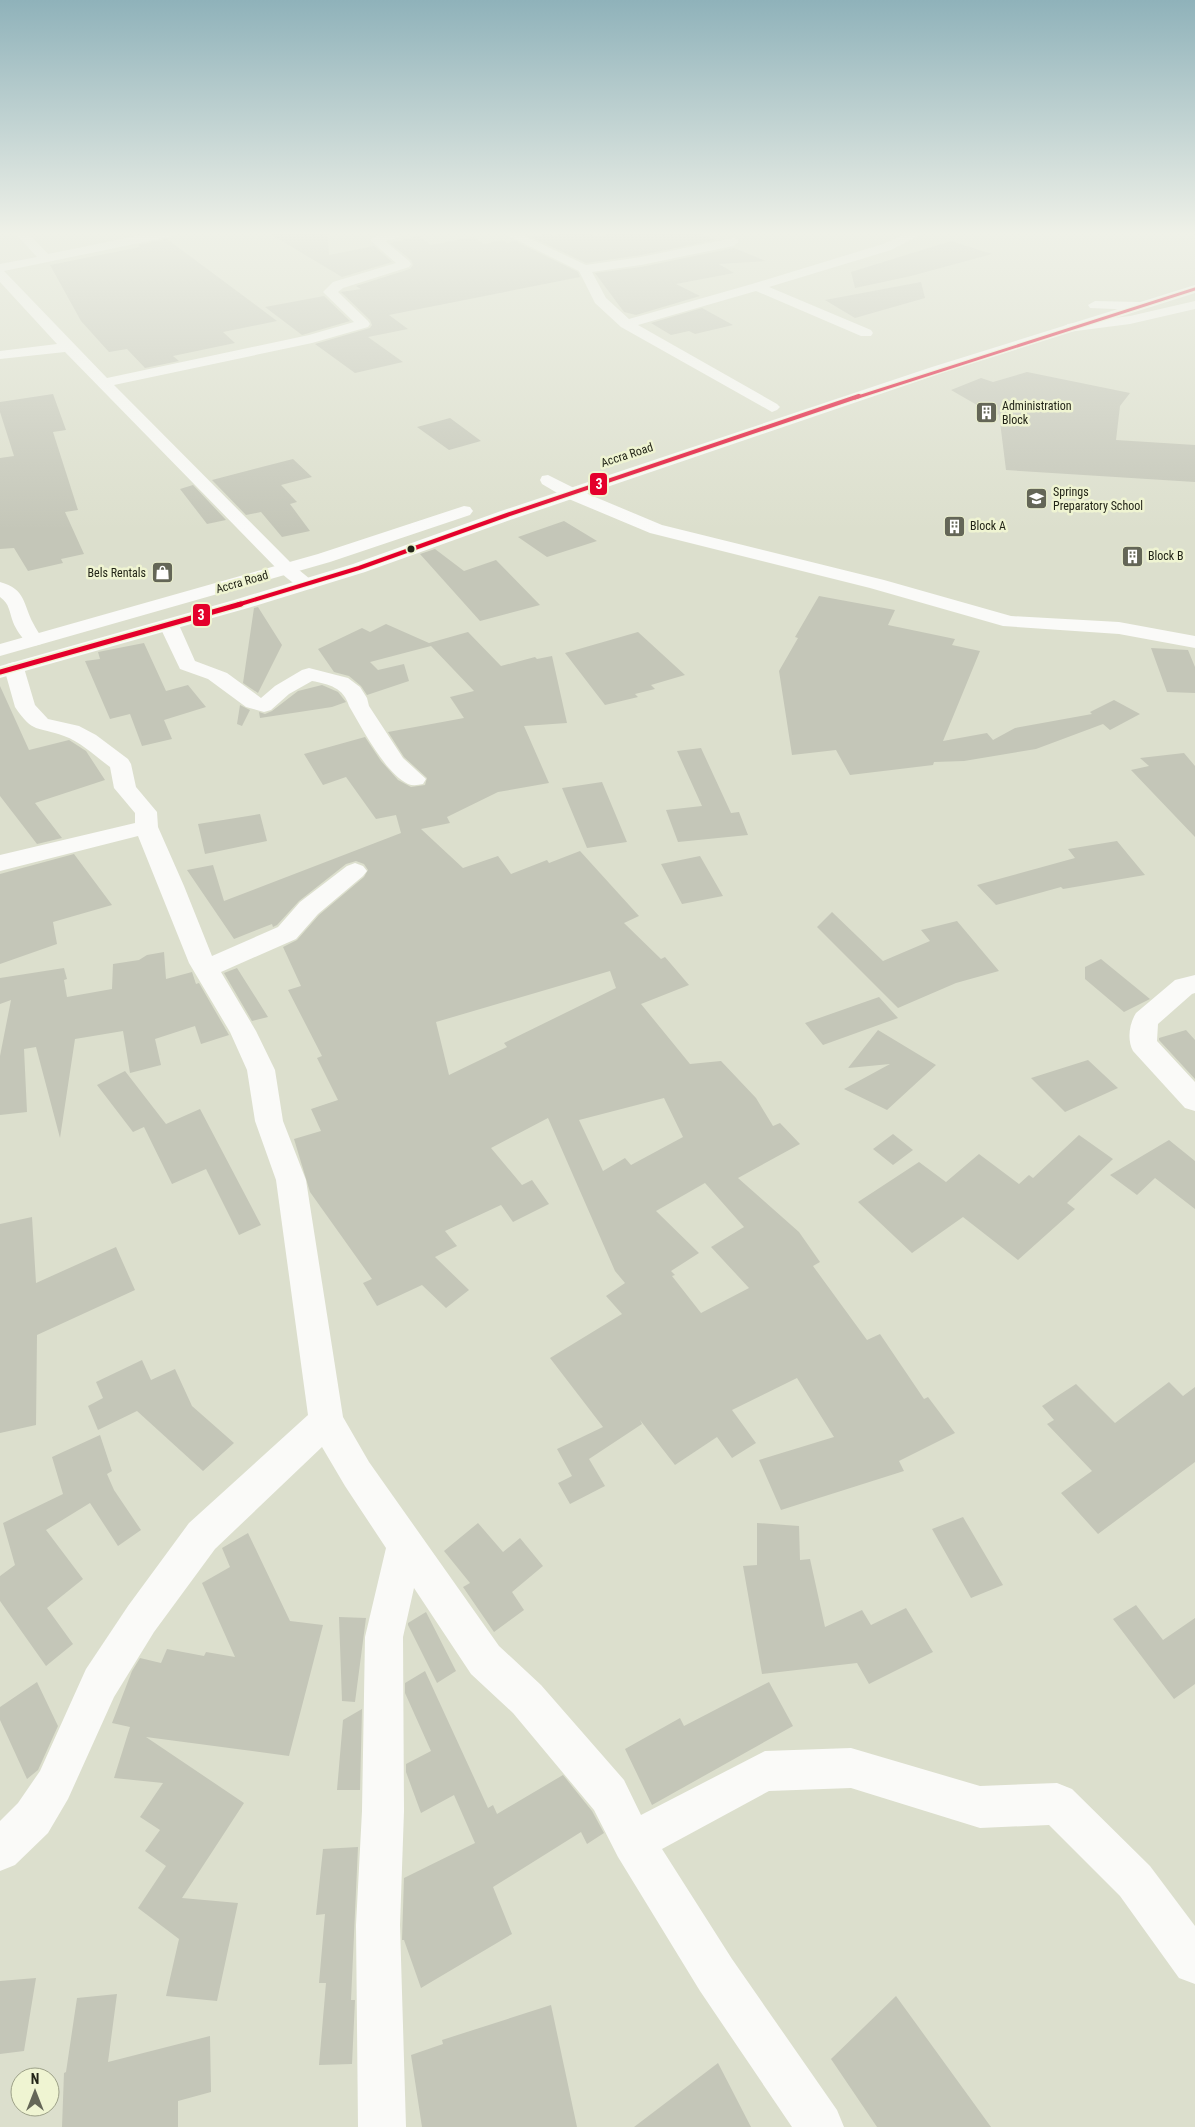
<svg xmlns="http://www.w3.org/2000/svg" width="1195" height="2127" font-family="'Roboto Condensed',sans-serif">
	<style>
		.building { fill: #c4c6b8; fill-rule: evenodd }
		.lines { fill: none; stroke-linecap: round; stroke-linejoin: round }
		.street { fill: #fafaf8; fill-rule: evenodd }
		.secondary { fill: #fafaf8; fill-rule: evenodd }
		.primary { fill: #fafaf8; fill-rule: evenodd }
		.bus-1-far2-casing { stroke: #eff4d2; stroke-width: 5 }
		.bus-1-far1-casing { stroke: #eff4d2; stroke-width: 6 }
		.bus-1-casing { stroke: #eff4d2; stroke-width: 8 }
		.bus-1-far2 { stroke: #e4002b; stroke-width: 3 }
		.bus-1-far1 { stroke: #e4002b; stroke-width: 4 }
		.bus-1 { stroke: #e4002b; stroke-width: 5 }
		.bus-dot { fill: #232518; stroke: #eff4d2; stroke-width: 2 }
		.labels { text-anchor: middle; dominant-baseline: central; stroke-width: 5; stroke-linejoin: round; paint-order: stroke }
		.far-poi-label { font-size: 12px; fill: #232518; stroke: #eff4d2; text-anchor: start }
		.far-street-label { font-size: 12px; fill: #232518; stroke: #eff4d2 }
		.line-badge { stroke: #eff4d2; stroke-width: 2 }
		.badge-label { font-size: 14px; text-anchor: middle; font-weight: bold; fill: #fff }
	</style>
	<rect width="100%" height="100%" fill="#dcdfcd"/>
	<path class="building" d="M267,232H327L329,255L374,246L392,262L342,277Z
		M569,232H588L597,236L618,232H630L634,234L643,232H695L715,240L641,255L586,263L531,237L549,233L554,235Z
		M419,236L431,245L473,237L484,244L502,240L508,243L515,241L578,272L580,277L389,315L408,329L368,337L403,362L355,373L315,344L370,328L372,325L370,320L341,292L361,289L356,286L410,269L413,265L411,260L390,243Z
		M167,239L277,321L223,332L235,343L173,356L179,361L145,368L127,349L109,352L81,321L50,265L140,247L138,245Z
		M951,241L992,254L911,276L855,288L851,272Z
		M734,248L766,261L719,264L734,273L676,284L700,296L636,315L624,312L595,273L641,267Z
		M921,282L925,298L855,318L825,300Z
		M324,296L350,321L302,335L265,307Z
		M702,308L733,325L695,334L689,331L671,335L651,323Z
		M1027,372L1130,393L1120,406L1116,440L1195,445V482L1006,470L999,414L996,416L951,390L981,378L993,382Z
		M53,394L66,430L53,432L78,510L65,512L84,554L61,559L63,563L28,571L14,548L0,549V458L14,456L0,412V402Z
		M450,418L481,441L449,450L417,427Z
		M293,459L312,477L281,485L297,502L290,504L310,531L282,537L261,512L246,515L212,480Z
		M193,485L226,520L207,524L180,489Z
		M564,521L597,541L547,557L518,537Z
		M435,549L464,571L496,560L540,605L480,621L420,554Z
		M819,596L895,610L888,625L955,639L952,645L980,651L943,741L987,733L993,740L1015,728L1092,714L1090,712L1114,700L1140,714L1110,730L1103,724L1036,749L964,761L934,762L933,765L850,775L836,750L792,755L779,671L798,638L795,637Z
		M258,607L282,645L258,693L243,683L254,608Z
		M386,624L429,643L468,632L501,666L535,657L537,659L552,656L567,723L524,726L549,783L498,792L447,817L450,823L421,829L463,868L498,856L511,874L547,860L549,863L580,851L639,916L624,923L661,959L665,957L689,985L641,1004L690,1064L721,1061L756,1098L773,1126L780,1123L800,1144L738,1178L799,1232L820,1262L813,1266L867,1340L880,1334L924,1399L928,1397L955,1433L899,1461L904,1471L781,1510L759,1460L834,1437L797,1378L732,1410L756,1443L732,1458L717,1437L675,1465L640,1420L642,1424L589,1459L605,1486L570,1504L558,1483L572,1476L557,1449L603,1427L550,1358L622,1314L606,1296L625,1283L615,1271L548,1118L491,1148L522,1185L532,1180L549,1204L513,1222L501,1205L445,1231L457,1246L435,1257L469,1290L446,1308L422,1285L377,1306L363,1283L372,1279L310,1192L294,1139L321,1131L311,1109L338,1100L317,1058L322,1056L288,990L301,986L283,947L297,940L319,915L364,877L368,870L364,864L356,861L346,864L299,901L277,925L273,927L272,924L234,939L187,870L213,865L224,901L401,833L396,815L376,819L346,777L323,785L304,754L365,737L381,761L398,780L411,787L425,785L427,778L404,757L388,732L464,718L450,697L474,691L431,646L370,662L378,670L404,664L409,681L367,695L361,686L349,676L334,672L318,649L362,628L370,632ZM610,971L616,988L504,1043L507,1047L449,1075L436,1022ZM664,1098L683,1137L631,1165L625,1158L603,1171L579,1120ZM705,1183L744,1227L711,1247L749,1288L701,1313L672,1276L675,1275L671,1271L699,1253L656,1211Z
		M638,632L685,675L651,685L655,689L635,694L638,697L605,705L565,653Z
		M144,643L166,691L188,685L206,707L164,720L172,739L142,746L130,714L110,719L85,661L100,659L98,652Z
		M1151,648L1188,650L1195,667V693L1167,692Z
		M322,685L338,692L346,702L332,707L260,718L259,712L265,714L272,711L298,691Z
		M0,686L29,750L69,740L86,751L105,780L35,803L62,838L37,844L0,796Z
		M240,705L250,710L242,726L237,724Z
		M701,748L731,813L739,812L748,835L678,842L666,810L702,806L677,751Z
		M1184,753L1195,766V837L1131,770L1149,766L1140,758Z
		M602,782L627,842L587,848L562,788Z
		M260,814L267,841L205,854L198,824Z
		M1117,841L1145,875L1063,889L1061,887L996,905L977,885L1075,858L1068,849Z
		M74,854L112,905L53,922L57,944L0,964V874Z
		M700,856L723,896L682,904L661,864Z
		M832,912L883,961L930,941L921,930L957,921L999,971L956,983L898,1008L817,927Z
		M164,952L166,979L192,972L196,984L199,983L229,1035L201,1044L195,1026L155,1039L161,1065L130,1073L123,1031L75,1039L60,1138L36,1047L24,1049L27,1112L0,1115V1056L11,1000L0,1004V978L64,968L67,979L64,980L67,997L112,989L113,964L139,960L147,955Z
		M1101,959L1150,999L1124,1012L1085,979V967Z
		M237,968L268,1017L252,1021L224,973Z
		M879,997L898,1018L823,1045L805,1023Z
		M878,1030L936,1065L887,1110L844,1089L890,1064L848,1068Z
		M1186,1030L1195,1040V1079L1159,1040V1038Z
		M1088,1060L1118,1088L1065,1112L1031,1078Z
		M125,1071L166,1124L200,1109L261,1225L239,1235L206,1169L172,1184L144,1127L133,1132L97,1085Z
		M893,1134L913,1150L893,1165L873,1149Z
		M1079,1135L1113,1159L1067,1203L1075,1209L1018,1260L963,1217L912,1253L858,1202L919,1162L946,1182L979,1154L1019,1184L1029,1175L1033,1178Z
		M1169,1140L1195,1161V1209L1155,1178L1137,1195L1110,1175Z
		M32,1217L36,1283L116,1247L135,1290L37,1335L36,1425L0,1433V1224Z
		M142,1360L151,1380L175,1369L192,1406L234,1443L203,1471L137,1411L98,1430L88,1406L103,1398L96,1382Z
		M1169,1382L1183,1396L1195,1387V1462L1098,1534L1061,1493L1092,1471L1047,1424L1054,1420L1042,1406L1076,1384L1115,1423Z
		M100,1435L112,1471L107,1474L114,1490L141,1530L118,1546L90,1503L46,1530L83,1579L47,1608L73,1644L46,1666L0,1601V1576L15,1565L3,1523L63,1494L52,1457Z
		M963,1517L1003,1585L971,1598L932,1529Z
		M478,1523L503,1552L520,1538L543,1566L512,1592L524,1610L494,1632L463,1587L470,1583L444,1551Z
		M757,1523L799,1526L800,1560L810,1559L825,1627L862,1610L871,1625L906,1608L933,1652L869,1684L857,1663L762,1674L743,1566L757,1565Z
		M248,1533L290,1621L323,1625L289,1756L146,1737L244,1803L182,1898L238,1903L217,2001L166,1996L179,1939L138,1908L166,1866L145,1851L160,1830L140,1817L163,1783L114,1778L130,1727L112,1723L132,1671L140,1658L161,1663L167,1649L204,1656L206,1652L235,1657L202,1583L230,1567L222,1548Z
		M1136,1605L1163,1640L1195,1618V1684L1174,1699L1113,1619Z
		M426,1612L456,1671L437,1683L408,1625V1623Z
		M339,1617L366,1618L355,1702L342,1701Z
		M425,1671L488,1808L493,1805L497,1814L563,1775L592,1811L604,1833L587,1844L581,1832L493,1887L512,1934L421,1988L404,1940H402L404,1878L475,1843L454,1795L421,1813L406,1772V1764L431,1751L405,1693V1683Z
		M37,1682L58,1726L38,1770L27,1779L0,1720V1707Z
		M769,1682L793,1726L652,1805L625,1749L680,1718L684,1726Z
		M362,1709L360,1790H337L343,1720Z
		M358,1847L351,2000H355L352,2064L319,2065L326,1983H319L325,1914L316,1915L323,1849Z
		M36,1978L24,2051L0,2054V1981Z
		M117,1994L108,2062L210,2036L211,2092L178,2101V2127H62L64,2073L66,2072L77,1998Z
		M896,1996L991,2127H877L831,2059Z
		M551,2005L577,2127H422L411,2055L443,2044L442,2040Z
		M718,2063L751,2127H634Z"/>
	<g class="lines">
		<path class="street" d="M14,232H27L48,254L156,232H179L173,236L4,271L107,378L309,335L354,322L323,292L333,282L396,263L370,240C376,234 390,231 398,232L400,235L398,238L385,241L409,261L411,264L409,267L343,288L338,292L368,321L370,324L368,327L312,343L114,385L293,565L316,584L314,588C300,591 291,581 281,573L65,352L0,359V351L57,344L0,282V264L37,257Z
			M501,232H516L586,265L641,257L733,238L737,239L739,242L733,246L641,265L592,272L606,298L629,319L752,284L883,244L910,232H926L891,250L769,287L871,330L873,333L871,336H861L756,291L638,325L777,404L780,407L777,410L772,412L621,327L595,303L579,271Z
			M548,475L576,489L662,525L884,580L1011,616L1119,622L1195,636V648L1119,634L1003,626L870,588L650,533L564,497L542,484L540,480L542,476Z
			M0,582C26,589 23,604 33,623C36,629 40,635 44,640L41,644L34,646L27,644C22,637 16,630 13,622C9,612 10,604 0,597Z
			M169,619L176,621L179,625L195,661L227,673L261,698L275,686L302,670L309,668L348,678L360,687L367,698L369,706L403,758L426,779L423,784C418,785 413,786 408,784C385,773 362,728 349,706C344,688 329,684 312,681L289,694L271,710L264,712L246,707L208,679L180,669L159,625L162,621Z
			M14,662L21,664L24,668L35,705L48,719L79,726L96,735L128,759L131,764L136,787L157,812L158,827L184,886L212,956L278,927L300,902L347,866L355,863L363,866L367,871L363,876L318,914L296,939L221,972L256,1031L275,1070L283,1121L306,1180L343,1417L369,1462L499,1646L541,1685L624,1780L641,1815L765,1751L851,1748L980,1786L1057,1783L1072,1789L1150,1866L1195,1926V1984L1179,1978L1120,1896L1049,1825L980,1828L851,1788L769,1791L662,1849L732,1959L837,2110L844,2127H792L700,1991L618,1857L594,1810L513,1713L471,1674L414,1588L403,1637L404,1811L400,1925L406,2127H358L356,1925L362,1811L365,1637L386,1548L345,1486L322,1447L215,1549L154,1632L114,1697L68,1799L48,1833L15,1865L0,1871V1821L18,1803L40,1771L86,1669L128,1606L189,1523L308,1415L276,1180L255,1121L247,1070L230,1032L189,963L138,836L0,871V855L135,823V813L114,788L110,767C95,756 81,742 64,736C37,726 33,734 15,707L4,668L7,664Z
			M1195,975V993L1192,994L1158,1024L1157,1041L1195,1082V1111L1185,1108L1133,1051C1127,1040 1129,1024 1136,1013L1175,980Z"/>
		<path class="secondary" d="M1095,301L1139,302L1146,306L1139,310L1090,308L1088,305Z
			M1195,301V309L1130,324L1068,332L1061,328L1068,324L1130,316Z"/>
		<path class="primary" d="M1195,285V293L942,373L513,519L365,572L248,608L0,678V666L234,600L353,564L501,511L932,367Z
			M464,506L470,507L473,511L470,515L330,562L0,656V644L318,554Z"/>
		<defs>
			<path id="bus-1-far2" d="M855,398L1195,289"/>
			<path id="bus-1-far1" d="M237,605L359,568L507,515L859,396"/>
			<path id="bus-1" d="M0,672L241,604"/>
		</defs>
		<use href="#bus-1-far2" class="bus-1-far2-casing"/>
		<use href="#bus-1-far1" class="bus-1-far1-casing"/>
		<use href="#bus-1" class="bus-1-casing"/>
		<use href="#bus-1-far2" class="bus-1-far2"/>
		<use href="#bus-1-far1" class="bus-1-far1"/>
		<use href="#bus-1" class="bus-1"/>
	</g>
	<linearGradient id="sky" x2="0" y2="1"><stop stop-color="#8fb2ba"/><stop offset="0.44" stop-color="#eff1e8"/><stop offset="1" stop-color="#eff1e8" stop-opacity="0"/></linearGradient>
	<rect width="1195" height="530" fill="url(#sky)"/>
	<defs>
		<symbol id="building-square" viewBox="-11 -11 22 22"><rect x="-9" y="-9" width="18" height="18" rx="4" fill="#646657" stroke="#eff4d2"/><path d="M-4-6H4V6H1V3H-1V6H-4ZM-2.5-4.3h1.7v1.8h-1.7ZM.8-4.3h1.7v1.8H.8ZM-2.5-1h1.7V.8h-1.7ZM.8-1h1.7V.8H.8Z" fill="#fff"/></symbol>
		<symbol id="school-square" viewBox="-11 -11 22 22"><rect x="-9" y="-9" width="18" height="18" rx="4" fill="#646657" stroke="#eff4d2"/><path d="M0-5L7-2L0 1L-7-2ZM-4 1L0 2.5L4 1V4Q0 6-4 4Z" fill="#fff"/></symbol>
		<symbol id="shop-square" viewBox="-11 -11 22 22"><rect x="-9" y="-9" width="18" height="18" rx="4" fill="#646657" stroke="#eff4d2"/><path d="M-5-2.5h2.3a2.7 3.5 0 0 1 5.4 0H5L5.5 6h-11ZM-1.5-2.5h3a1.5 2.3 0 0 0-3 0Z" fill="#fff"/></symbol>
	</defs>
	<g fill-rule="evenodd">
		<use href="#building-square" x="974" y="400" width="25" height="25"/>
		<use href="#school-square" x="1024" y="486" width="25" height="25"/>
		<use href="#building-square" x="942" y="514" width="25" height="25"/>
		<use href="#building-square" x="1120" y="544" width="25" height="25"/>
		<use href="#shop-square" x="150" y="560" width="25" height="25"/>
	</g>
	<circle class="bus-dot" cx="411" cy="549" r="4.5"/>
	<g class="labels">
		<g class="far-poi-label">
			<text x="1002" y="406">Administration<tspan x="1002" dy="14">Block</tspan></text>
			<text x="1053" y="492">Springs<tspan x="1053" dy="14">Preparatory School</tspan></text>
			<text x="970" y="526">Block A</text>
			<text x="1148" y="556">Block B</text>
			<text x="146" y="573" text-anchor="end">Bels Rentals</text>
		</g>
		<g class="far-street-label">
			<text transform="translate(627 455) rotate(-18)">Accra Road</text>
			<text transform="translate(242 582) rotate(-16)">Accra Road</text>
		</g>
	</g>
	<g class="line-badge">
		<rect x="589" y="472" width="19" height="24" rx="5" fill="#e4002b"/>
		<rect x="192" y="603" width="19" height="24" rx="5" fill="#e4002b"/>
	</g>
	<g class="badge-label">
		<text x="599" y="489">3</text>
		<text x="201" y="620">3</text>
	</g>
	<g transform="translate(35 2092)"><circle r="24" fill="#eff4d2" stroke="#9da188"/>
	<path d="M0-4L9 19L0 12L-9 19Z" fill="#646657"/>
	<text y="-8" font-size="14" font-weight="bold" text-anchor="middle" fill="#232518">N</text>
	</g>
</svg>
